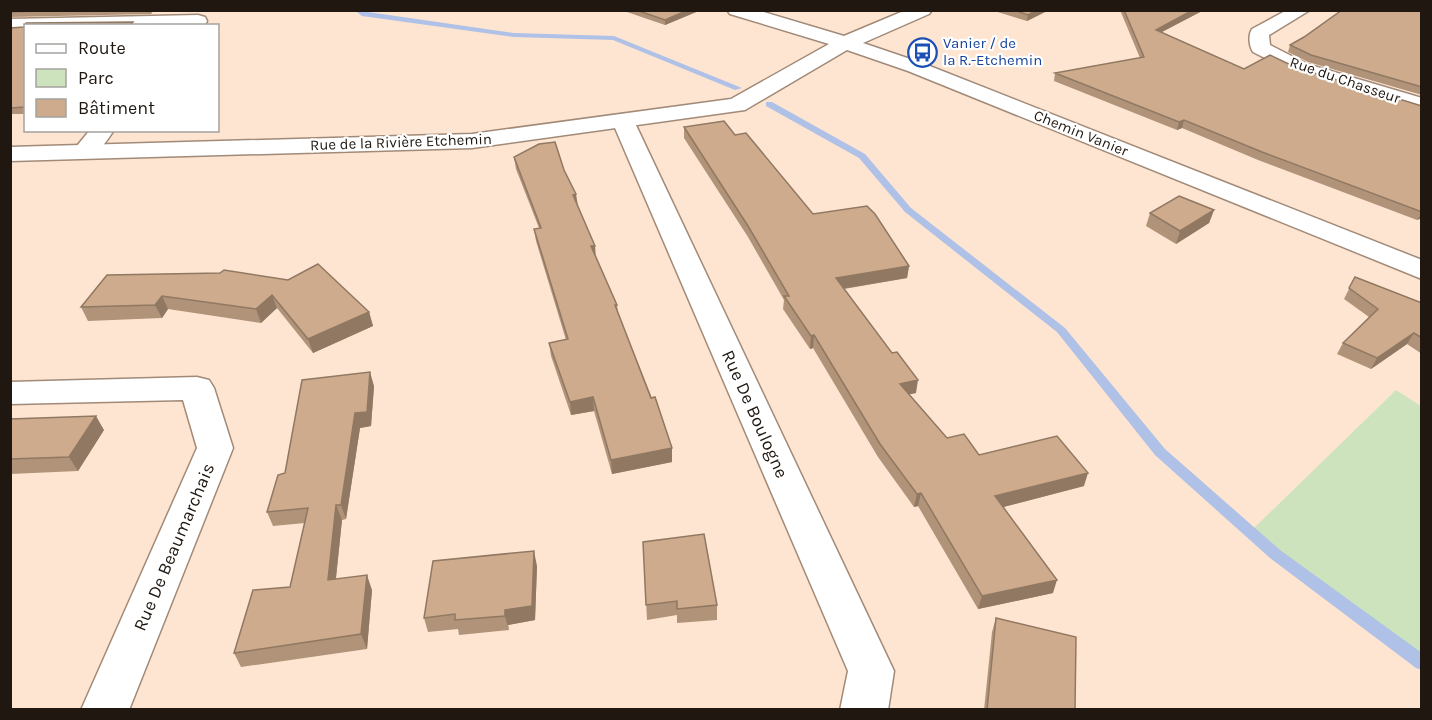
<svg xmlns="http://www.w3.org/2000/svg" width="1432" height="720" font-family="Karla,sans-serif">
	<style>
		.green { fill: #cce3be }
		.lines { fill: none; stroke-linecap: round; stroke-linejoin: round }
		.stream { fill: #afc1e7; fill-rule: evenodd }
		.street-casing { stroke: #a18a78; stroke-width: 3 }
		.secondary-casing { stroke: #a18a78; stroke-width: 3 }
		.street { fill: #fff; fill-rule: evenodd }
		.secondary { fill: #fff; fill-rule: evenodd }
		.wall { fill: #b09378 }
		.shaded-wall { fill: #907862 }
		.building { fill: #cdab8c; stroke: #907862; stroke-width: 1.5 }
		.labels { text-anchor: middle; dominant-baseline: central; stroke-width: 4.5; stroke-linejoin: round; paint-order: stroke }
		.far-transit-label { font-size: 15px; fill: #164399; stroke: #fff; text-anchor: start }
		.far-street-label { font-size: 15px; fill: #1f1710; stroke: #fff }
		.street-label { font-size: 18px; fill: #1f1710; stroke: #fff }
	</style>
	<rect width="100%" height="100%" fill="#fee5d2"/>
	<path class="green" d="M1396,390L1421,406V662L1250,532Z"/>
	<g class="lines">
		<path class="stream" d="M354,10L514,33L614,36L742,88L735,90L613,40L514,37L362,16Z
			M766,102H772L865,154L911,208L1065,328L1165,449L1280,550L1422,653V670L1416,668L1270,558L1155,455L1057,332L905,212L859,158L766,106Z"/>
		<defs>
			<path id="street" d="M1287,10H1310L1269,35L1270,45L1307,64L1422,98V112L1293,72L1253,52C1249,46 1248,35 1252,29Z
				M198,15L205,17L207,21L205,25L26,26V30L10,31V19Z
				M623,114L631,116L634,121L894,671L888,710H840L848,671L612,121L615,116Z
				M90,130H114C104,145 94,162 75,157L72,152Z
				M197,377L209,380L214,388L233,448L129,710H81L197,448L183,400L10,404V382Z"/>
			<path id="secondary" d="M727,10H757L844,36L906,10H932L929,14L863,43L922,63L1422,260V279L908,71L847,50L745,110L472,148L10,161V147L472,134L731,99L829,44L730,14Z"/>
		</defs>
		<use href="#street" class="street-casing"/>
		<use href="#secondary" class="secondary-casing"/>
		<use href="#street" class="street"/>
		<use href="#secondary" class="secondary"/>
	</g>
	<path class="wall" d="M10,10H154L151,14L10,17Z
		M621,10H701L665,25Z
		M991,10H1049L1027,21Z
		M1120,10H1204L1162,32L1244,69L1295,67L1422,106V218L1417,220L1258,160L1182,128L1177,130L1054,81L1055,73L1140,58Z
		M1422,10V95L1308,62L1288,52L1290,45L1304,37Z
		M26,26V114H10V28L24,27Z
		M684,127L735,135L813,214L909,266L907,278L844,289L916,393L909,394L947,438L979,455L1084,486L1003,507L1053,593L978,609L918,506L914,507L878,457L813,348L810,349L783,309L784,300L748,237L684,138Z
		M514,157L564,170L596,258L617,305L618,313L672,448V462L612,474L594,411L571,415L551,356L549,343L566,340L536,241L534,229L539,228L516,169Z
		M1214,210L1209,223L1176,244L1146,226L1150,213Z
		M220,273L369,312L373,326L313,353L277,308L261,323L168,309L162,318L88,321L81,307Z
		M1355,277L1422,303V354L1407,344L1371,369L1337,354L1343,343L1369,317L1344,299Z
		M374,386L371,426L360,428L346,519L342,520L336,579L372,590L367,649L241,667L234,653L290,587L305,523L273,526L267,512L285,473Z
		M10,419L104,430L78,471L10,474Z
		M643,542L717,605V620L677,623V615L647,620Z
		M537,566L535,620L508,625L509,630L459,635L458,629L428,632L424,618Z
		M996,618L1075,710H984L992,632Z"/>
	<path class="shaded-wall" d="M688,10H701L665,25V20Z
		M1037,10H1049L1027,21L1028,15Z
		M1193,10H1204L1154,36L1156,30Z
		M1184,120L1182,128L1177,130L1179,122Z
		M576,194L578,206L573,195Z
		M1214,210L1209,223L1176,244L1180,231Z
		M1422,213V218L1417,220Z
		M591,246H595L596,258L592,259Z
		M909,266L907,278L835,290L836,278Z
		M272,295L277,308L261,323L256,309Z
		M162,296L168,309L162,318L155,305Z
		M369,312L373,326L313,353L308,339Z
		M1414,333L1407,344L1371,369L1377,358Z
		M814,335L813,348L810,349L811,336Z
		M370,372L374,386L371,426L360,428L346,519L341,505L355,413Z
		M918,380L916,393L898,397L900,384Z
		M593,397L594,411L571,415L570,402Z
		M96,416L104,430L78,471L69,457Z
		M672,448V462L612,474L611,460Z
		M1088,473L1084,486L992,510L995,496Z
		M921,493L918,506L914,507L917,494Z
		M336,505L342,520L334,595L328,580Z
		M534,551L537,566L535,620L508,625L509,630L505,616V610Z
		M367,575L372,590L367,649L361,634Z
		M1057,580L1053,593L978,609L982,596Z"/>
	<path class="building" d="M10,10H71L10,12Z
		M636,10H688L665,20Z
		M1014,10H1037L1028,15Z
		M1124,10H1193L1156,30L1244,69L1270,55L1295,67L1422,106V212L1262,152L1184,120L1179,122L1055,73L1144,57Z
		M1342,10H1422V87L1311,55L1290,45L1304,37Z
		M133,22L130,26H26V107L10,108V28L24,27L26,23Z
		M724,121L735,135L746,133L813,214L867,206L875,214L909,266L836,278L892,353L897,352L918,380L900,384L947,438L964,434L979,455L1057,436L1088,473L995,496L1057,580L982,596L921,493L917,494L880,444L814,335L811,336L784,296H789L748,226L684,127Z
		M555,142L564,170L576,194L573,195L595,246H591L617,305H615L651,398L655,397L672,448L611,460L593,397L570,402L549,343L568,339L534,229L541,228L514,157L539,144Z
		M1179,196L1214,210L1180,231L1150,213Z
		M318,264L369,312L308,339L272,295L256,309L162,296L155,305L81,307L107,275L220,273L224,270L288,280Z
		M1355,277L1422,303V338L1414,333L1377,358L1343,343L1378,309L1349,288Z
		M370,372L367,412L355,413L341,505H336L328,580L367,575L361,634L234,653L253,590L290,587L308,508L267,512L278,475L285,473L302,380Z
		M96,416L69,457L10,459V419Z
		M704,534L717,605L677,609V601L646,605L643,542Z
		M534,551L532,606L505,610V616L455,620V614L424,618L433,561Z
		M996,618L1076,637L1075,710H987Z"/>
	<defs>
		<symbol id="bus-ring" viewBox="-11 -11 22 22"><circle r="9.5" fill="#fff" stroke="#1a4fb4" stroke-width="1.5"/><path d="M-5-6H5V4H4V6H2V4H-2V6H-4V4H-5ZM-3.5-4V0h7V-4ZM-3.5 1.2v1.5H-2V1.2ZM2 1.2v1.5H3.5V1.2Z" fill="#1a4fb4"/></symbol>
	</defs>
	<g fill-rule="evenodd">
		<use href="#bus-ring" x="906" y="36" width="33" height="33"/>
	</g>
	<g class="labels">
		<g class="far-transit-label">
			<text x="943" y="43">Vanier / de<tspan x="943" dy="17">la R.-Etchemin</tspan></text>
		</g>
		<g class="far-street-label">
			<text transform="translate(1345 80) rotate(19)">Rue du Chasseur</text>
			<text transform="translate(1081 133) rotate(22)">Chemin Vanier</text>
			<text transform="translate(401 142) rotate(-2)">Rue de la Rivière Etchemin</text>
		</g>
		<g class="street-label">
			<text transform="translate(755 414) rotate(66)">Rue De Boulogne</text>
			<text transform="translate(174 547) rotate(-67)">Rue De Beaumarchais</text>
		</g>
	</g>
	<rect width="1432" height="720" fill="none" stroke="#1f1710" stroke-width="24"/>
	<rect x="24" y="24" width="195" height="108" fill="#ffffff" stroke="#a5a29f" stroke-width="1.5"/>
	<rect x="36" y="44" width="30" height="9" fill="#ffffff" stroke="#a5a29f" stroke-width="1.5"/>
	<text x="78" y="54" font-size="18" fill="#1f1710">Route</text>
	<rect x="36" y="69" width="30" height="18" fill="#cce3be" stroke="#a5a29f" stroke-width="1.5"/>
	<text x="78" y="84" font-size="18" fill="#1f1710">Parc</text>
	<rect x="36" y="99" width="30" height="18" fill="#cdab8c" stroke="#a5a29f" stroke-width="1.5"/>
	<text x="78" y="114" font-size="18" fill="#1f1710">Bâtiment</text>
</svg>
